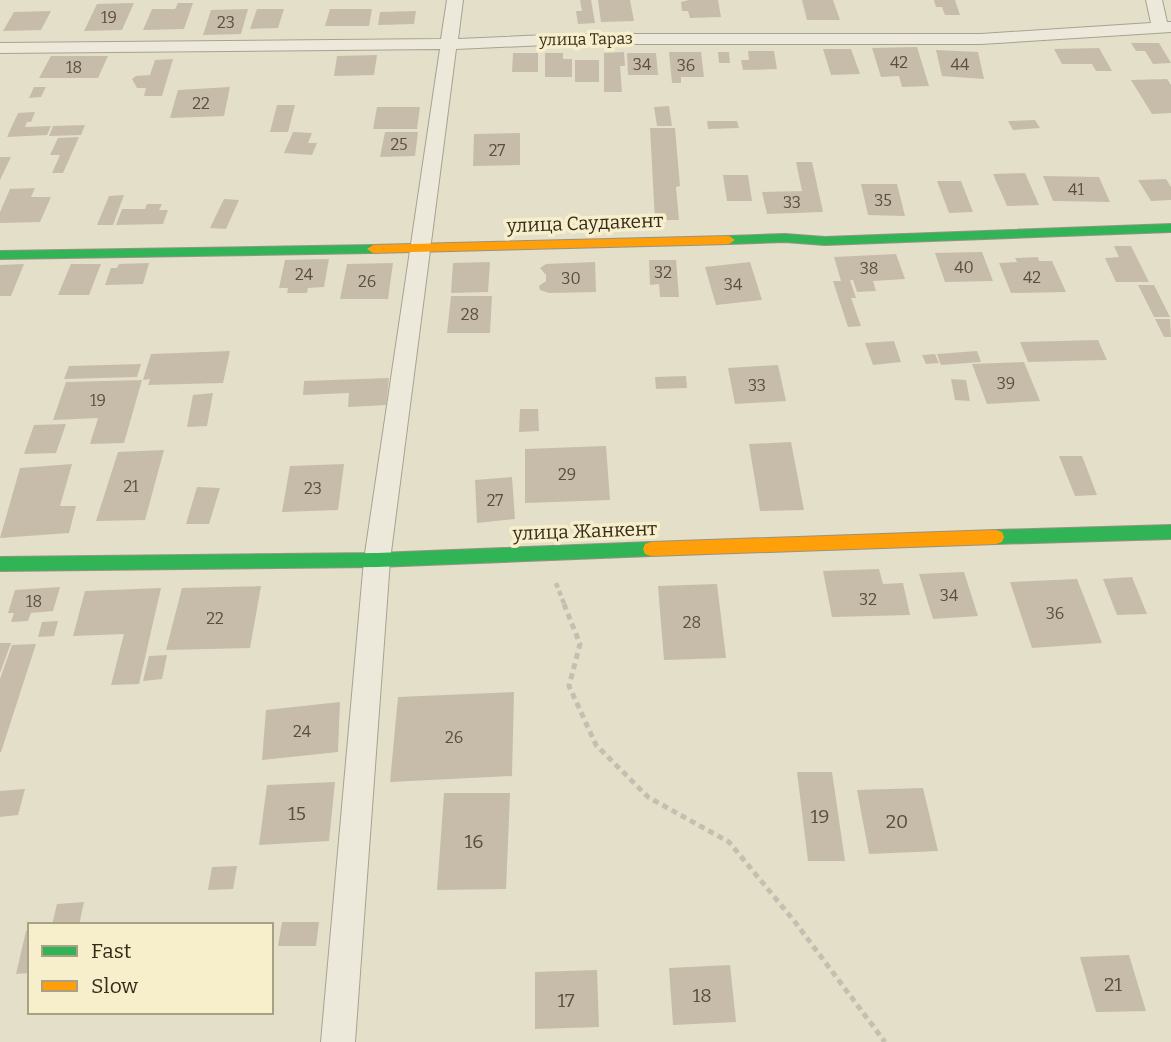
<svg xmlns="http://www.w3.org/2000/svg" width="1171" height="1042" font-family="Bitter,serif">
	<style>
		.building { fill: #c7bca9 }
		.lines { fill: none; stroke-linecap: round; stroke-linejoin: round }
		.street-casing { stroke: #a8a292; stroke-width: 2 }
		.fast-casing { stroke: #989282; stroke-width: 2 }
		.slow-casing { stroke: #989282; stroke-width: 2 }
		.path-far1 { stroke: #c4bfb1; stroke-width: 4.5; stroke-dasharray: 5 3.5; stroke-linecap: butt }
		.path { stroke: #c4bfb1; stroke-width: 5; stroke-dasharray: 6 4.5; stroke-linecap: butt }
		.street { fill: #ece8da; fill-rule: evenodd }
		.fast { fill: #30b455; fill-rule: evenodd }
		.slow { fill: #ff9f0a; fill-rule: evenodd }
		.labels { text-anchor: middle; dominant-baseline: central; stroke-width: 7; stroke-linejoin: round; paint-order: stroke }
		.number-label { font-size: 16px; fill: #5a4f3e }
		.far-street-label { font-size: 16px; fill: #362b1a; stroke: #f7efcc }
		.street-label { font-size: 19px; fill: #362b1a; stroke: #f7efcc }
		.near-number-label { font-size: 19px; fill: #5a4f3e }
	</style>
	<rect width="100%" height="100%" fill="#e4dfc8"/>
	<path class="building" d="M580,0H591L595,23L578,24L576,11H582Z
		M598,0H630L634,21L601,22Z
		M689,0H718L721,17L690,18L688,11H682L681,2Z
		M802,0H833L840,20H807Z
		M934,0H955L960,15H945L942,7H936Z
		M134,3L122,30L84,31L97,4Z
		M178,3H193L184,29L143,30L152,9H175Z
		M248,9L241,34L203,35L211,10Z
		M257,9H284L278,28L250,29Z
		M330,9H372L369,26H325Z
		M51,11L41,30L3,31L14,12Z
		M416,11L414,24L378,25L380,12Z
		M1131,43H1159L1171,63L1153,64L1145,51H1136Z
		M917,47L929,86L902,87L899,76L881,77L872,48Z
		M1099,48L1112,71H1096L1092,64H1062L1054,49Z
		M823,49H851L860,74L831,75Z
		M936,50L978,52L984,79L942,76Z
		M748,51H774L777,69L743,70L741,60H749Z
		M624,52L625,66H620L622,92H604V53Z
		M669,52H701L704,77H681V83H672Z
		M718,52H729L730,63H719Z
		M513,53H538V72H512Z
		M545,53H563V59H572V77H545Z
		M627,53H656L658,75H628Z
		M377,55L374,75L334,76L337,56Z
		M51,56H108L98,78H39Z
		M173,59L162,96H144L146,88H137L132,79L136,76L150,75L155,60Z
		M575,60H599V82H575Z
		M1167,79L1171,85V113L1152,114L1131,80Z
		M34,87H46L41,97L29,98Z
		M230,87L224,116L170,118L178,90Z
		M277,105H295L288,132H270Z
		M669,106L672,126H657L654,107Z
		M377,107H420L417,129H373Z
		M35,112L31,122H27L25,127L51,126L47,135L7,137L18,113Z
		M1035,120L1040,128L1013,130L1008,121Z
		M707,121H737L739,128L708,129Z
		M85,125L81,135L49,136L53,126Z
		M650,128H675L680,186L676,187L679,220H655Z
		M293,132L312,133L308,143H317L312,155L284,153Z
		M385,132H418L415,156L380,157Z
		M520,133V165L473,166L474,134Z
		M79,137L63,173H52L60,155H50L58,138Z
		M0,157H11L0,180Z
		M796,162H812L823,212L767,214L762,192L802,191Z
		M1025,173L1039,205L1007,206L993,174Z
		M723,175H748L752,201H727Z
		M1043,176L1099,177L1110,202L1053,201Z
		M1166,179L1171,187V200L1151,201L1138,180Z
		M937,181H961L973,212L949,213Z
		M861,184H897L905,216L868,215Z
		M35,188L31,197H51L40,222L0,223V212L10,189Z
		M124,195L113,225H97L109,196Z
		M224,199L239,200L226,229L210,228Z
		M147,204H162L159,210H168L163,224L116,225L122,209H145Z
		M1114,246H1131L1149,282H1116L1105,258L1119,257Z
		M982,252L993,281L945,282L935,253Z
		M896,254L905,279L873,281L876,291L857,292L853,280H850L856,298H851L861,326L848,327L833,281H841L834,257Z
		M1038,257L1039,261H1052L1066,292L1011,293L999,263L1017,262L1015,258Z
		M329,259L324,287L308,288L307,293H287L288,288H279L285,260Z
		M649,260H676L679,297H660L659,284L650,285Z
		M490,262L488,292L451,293L453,263Z
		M595,262L596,292L549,293L540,290L539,286L546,281V275L540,268L546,264Z
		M750,262L762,300L716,305L705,267Z
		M149,263L143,284L105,285L111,268H117L119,264Z
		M393,263L388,299H340L347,264Z
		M24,264L11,296H0V265Z
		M71,264H101L89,295H58Z
		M1138,285H1154L1170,317H1154Z
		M451,296H492L490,333H447Z
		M1155,319H1170L1171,337H1164Z
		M1098,340L1107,360L1028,362L1020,342Z
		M894,341L901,362L873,365L865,343Z
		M230,351L223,383L148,385L150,379L143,380L151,354Z
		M977,351L981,362L941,365L937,354Z
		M935,354L939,363L926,364L922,355Z
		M1024,362L1040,401L987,404L972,364Z
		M141,364L137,377L64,379L69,366Z
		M778,365L786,401L735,404L728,368Z
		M686,376L687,388L656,389L655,377Z
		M389,378L386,405L348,407L349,393L303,395L304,381Z
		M951,379L966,380L970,401L955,400Z
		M142,380L124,443L90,444L98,418L53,420L66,382Z
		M213,393L207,426L187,427L193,395Z
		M520,409H538L539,431L519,432Z
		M66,424L56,453L24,454L34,425Z
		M791,442L804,510L760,511L749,444Z
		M606,446L610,500L525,503V449Z
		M164,450L145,520L96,521L118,452Z
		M1059,456H1082L1097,495L1075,496Z
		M72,464L60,506H76L69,533L0,538L20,468Z
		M344,464L338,510L282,512L290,466Z
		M512,477L515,519L477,523L475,480Z
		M197,487L220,488L209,524H186Z
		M879,569L883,584L903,583L910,615L832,617L823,571Z
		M964,572L978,616L933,619L919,574Z
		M1132,577L1147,614L1117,615L1103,579Z
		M1077,579L1102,643L1032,648L1010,582Z
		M717,584L726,658L664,660L658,586Z
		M261,586L250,648L166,650L182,588Z
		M60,587L53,611L31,613L28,621L11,622L14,613H8L15,590Z
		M161,588L139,684L111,685L124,634L73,636L85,591Z
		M58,621L54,636L38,637L42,622Z
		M0,643H11L0,673Z
		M36,644L1,752H0V679L12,645Z
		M167,655L162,679L143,681L149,656Z
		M514,692L512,776L390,782L398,697Z
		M340,702L338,752L262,760L266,710Z
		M797,772H832L845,861H808Z
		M335,782L329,841L259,845L267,785Z
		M923,788L938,851L869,854L857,790Z
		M25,789L18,815L0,817V791Z
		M444,793H510L506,889L437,890Z
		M237,866L233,889L208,890L212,867Z
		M84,902L79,925H52L57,904Z
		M282,922H319L316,946H278Z
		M26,931H30V973L16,974Z
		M1129,955L1146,1011L1096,1012L1080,957Z
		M730,965L736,1022L673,1025L669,968Z
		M597,970L599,1027L535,1029V972Z"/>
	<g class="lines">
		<defs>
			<path id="street" d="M447,0H463L458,39L569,34H981L1151,23L1146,0H1162L1167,22H1171V32L981,44H569L456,49L390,560L355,1042H321L364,560L440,49L0,53V43L441,39Z"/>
			<path id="fast" d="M1171,224V232L825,245L785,242L729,244L723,240L729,236L785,234L825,237Z
				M373,245L379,249L373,253L0,259V251Z
				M1171,525V539L996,544L990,542L988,537L990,532L996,530Z
				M651,542L657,544L659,549L657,554L651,556L377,567L0,571V557L377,553Z"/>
			<path id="slow" d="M729,236L735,240L729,244L373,253L367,249L373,245Z
				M996,530L1002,532L1004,537L1002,542L996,544L651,556L645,554L643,549L645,544L651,542Z"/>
		</defs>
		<use href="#street" class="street-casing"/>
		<use href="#fast" class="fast-casing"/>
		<use href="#slow" class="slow-casing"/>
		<path class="path-far1" d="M556,583L565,606"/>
		<path class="path" d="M564,604L580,644L569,686L596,745L648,797L729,842L795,922L885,1042"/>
		<use href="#street" class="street"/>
		<use href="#fast" class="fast"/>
		<use href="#slow" class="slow"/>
	</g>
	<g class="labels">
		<g class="number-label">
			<text x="109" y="17">19</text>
			<text x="226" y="22">23</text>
			<text x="899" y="62">42</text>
			<text x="642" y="64">34</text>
			<text x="960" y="64">44</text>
			<text x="686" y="65">36</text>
			<text x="74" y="67">18</text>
			<text x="201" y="103">22</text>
			<text x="399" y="144">25</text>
			<text x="497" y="150">27</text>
			<text x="1076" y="189">41</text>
			<text x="883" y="200">35</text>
			<text x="792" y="202">33</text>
			<text x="964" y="267">40</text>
			<text x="869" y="268">38</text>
			<text x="663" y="272">32</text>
			<text x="304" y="274">24</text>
			<text x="1032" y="277">42</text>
			<text x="571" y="278">30</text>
			<text x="367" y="281">26</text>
			<text x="733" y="284">34</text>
			<text x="470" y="314">28</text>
			<text x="1006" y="383">39</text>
			<text x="757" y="385">33</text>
			<text x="98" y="400">19</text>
			<text x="567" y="474">29</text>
			<text x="131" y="486">21</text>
			<text x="313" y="488">23</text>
			<text x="495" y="500">27</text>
			<text x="949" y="595">34</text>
			<text x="868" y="599">32</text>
			<text x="34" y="601">18</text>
			<text x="1055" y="613">36</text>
			<text x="215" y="618">22</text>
			<text x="692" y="622">28</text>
			<text x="302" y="731">24</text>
			<text x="454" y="737">26</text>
		</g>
		<g class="far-street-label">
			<text transform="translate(586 39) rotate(-1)">улица Тараз</text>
		</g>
		<g class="street-label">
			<text transform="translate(585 223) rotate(-2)">улица Саудакент</text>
			<text transform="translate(585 531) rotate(-2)">улица Жанкент</text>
		</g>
		<g class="near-number-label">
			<text x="297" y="813">15</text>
			<text x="820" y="816">19</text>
			<text x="897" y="821">20</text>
			<text x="474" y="841">16</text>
			<text x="1113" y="984">21</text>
			<text x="702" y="995">18</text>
			<text x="566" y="1000">17</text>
		</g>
	</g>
	<rect x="28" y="923" width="245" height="91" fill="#f7efcc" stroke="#aaa185" stroke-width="2"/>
	<rect x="42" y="946" width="35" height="10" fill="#30b455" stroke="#aaa185" stroke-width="2"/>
	<text x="91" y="958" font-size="21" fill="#362b1a">Fast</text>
	<rect x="42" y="981" width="35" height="10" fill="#ff9f0a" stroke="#aaa185" stroke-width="2"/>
	<text x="91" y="993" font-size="21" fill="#362b1a">Slow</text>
</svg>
